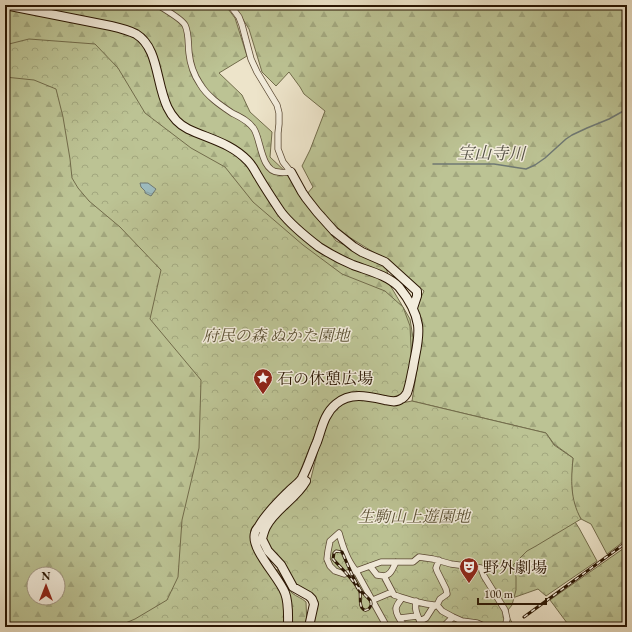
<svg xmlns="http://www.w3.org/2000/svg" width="632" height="632" font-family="'EB Garamond','Noto Serif JP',serif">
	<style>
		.forest { fill: url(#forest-firs); stroke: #726c4b; fill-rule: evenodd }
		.park { fill: url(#park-crowns); stroke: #726c4b }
		.water { fill: url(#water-ripples); stroke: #6f7974 }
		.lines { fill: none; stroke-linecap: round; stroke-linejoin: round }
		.stream { stroke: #6f7974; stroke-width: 1.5 }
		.street-casing { stroke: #5a4934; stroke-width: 7 }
		.secondary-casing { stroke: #291502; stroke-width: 10 }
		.street { stroke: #f3eddd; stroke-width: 5.5 }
		.secondary { stroke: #f3eddd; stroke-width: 8 }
		.rail-casing { stroke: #291502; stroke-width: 3 }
		.rail { stroke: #f3eddd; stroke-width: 1.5; stroke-dasharray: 4.5; stroke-linecap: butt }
		.labels { text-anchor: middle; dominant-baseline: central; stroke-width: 3; stroke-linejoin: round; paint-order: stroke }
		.park-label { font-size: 16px; font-style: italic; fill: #5c5235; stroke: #f3eddd }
		.poi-label { font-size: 16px; fill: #291502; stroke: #f3eddd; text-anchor: start }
		.water-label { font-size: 17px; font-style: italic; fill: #524f44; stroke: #f3eddd }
	</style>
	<defs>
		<pattern id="forest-firs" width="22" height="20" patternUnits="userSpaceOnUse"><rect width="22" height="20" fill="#bcc394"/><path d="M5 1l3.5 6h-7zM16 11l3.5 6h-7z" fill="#a2a77e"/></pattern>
		<pattern id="park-crowns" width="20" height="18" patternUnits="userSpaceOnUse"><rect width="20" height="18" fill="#bcc394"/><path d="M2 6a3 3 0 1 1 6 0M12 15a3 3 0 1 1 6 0" fill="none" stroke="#a2a77e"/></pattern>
		<pattern id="water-ripples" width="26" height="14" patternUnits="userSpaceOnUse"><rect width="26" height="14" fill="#9dbcc0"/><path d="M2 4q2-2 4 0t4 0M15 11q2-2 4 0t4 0" fill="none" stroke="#87a1a3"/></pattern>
	</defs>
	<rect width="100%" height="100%" fill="#ede4ca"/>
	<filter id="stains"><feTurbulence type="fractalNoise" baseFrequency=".005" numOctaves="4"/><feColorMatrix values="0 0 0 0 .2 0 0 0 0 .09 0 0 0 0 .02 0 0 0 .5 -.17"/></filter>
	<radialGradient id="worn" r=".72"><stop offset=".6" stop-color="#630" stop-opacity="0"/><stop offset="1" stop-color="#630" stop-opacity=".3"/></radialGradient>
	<path class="forest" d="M5,5H225L235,18L247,56L219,73L242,95L250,112L272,132L270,157L289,175L336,241L373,258L386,266L390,285L410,319L413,338L409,370L322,417L305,460L272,503C263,512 247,532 252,544C255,553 262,561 266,569L278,570C282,577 286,587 292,593C297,597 302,598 306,602L307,627H5ZM34,574H58V598H34Z
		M234,5H627V539L607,554L591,524L581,519L577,512L573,500L571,479L573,458L554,444L546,433L412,401L421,343L422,319L416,308L424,291L386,260L341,232L306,195L313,187L302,166L310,150L325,111L304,94L300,87L289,72L276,86L262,72L249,29Z
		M342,465L572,517L579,528L597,561L546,596L538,589L504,601Z
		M627,546V627H570L550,600Z"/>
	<path class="park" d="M29,39L95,44L118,68L145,113L191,148L225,167L253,202L303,245L342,274L385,291L403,307L410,326L411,347V361L404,390C402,395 399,397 394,398L358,393L322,417L297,479L266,509L252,530L251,539L252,544L280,588L287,609L285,627H116L135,619L167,600L178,577L182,520L199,448L201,380L150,319L161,270L120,227L89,201L78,188L72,178L70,159L63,117L56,89L34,80L5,77V45Z
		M356,398L396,404L412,401L546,433L554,445L573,458C571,480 570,499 581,519L536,546L527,551L513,565L516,577V590L512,605L508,610V616L515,627H314L313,624L318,601L291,580L268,547L266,536L270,526L302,491L311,478L325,422L340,404Z"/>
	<path class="water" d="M140,183H148L156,189L151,196L145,193V191L141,187Z"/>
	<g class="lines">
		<path class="stream" d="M433,164H494L526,169L535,165L545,158L566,139L572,135L587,128L609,119L627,109"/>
		<defs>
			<path id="street" d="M158,5C164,9 182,19 185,25C189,33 188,44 189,53C190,63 194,75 200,84C207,96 220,105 232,113C240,117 249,121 254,129C261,140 261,171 278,172C282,173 287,172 291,172
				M230,5L239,17L242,25L251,59L257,72L277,105L279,113V124L278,133V149L283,162L291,172
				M339,533C343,547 347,560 356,571L344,574L335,571L330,566L327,559L328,551L330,541Z
				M439,560L436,568L437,571L446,589L447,594L440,599L437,605L442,611L453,617L462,621L477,623L486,627
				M370,566L377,575L384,576L394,595C407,599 423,605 437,605
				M384,576C391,575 393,568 396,562
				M402,598C400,601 396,605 396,609C396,614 402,623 405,627
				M373,600L392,592
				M416,601C414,612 419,617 422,627
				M400,618L417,616
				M420,621L426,618L433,607L437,605
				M387,627L356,571L381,562H413L419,557L433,559L451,564L481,568L484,576L505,610L507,619L505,627
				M443,627L453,617"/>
			<path id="secondary" d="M5,5L111,26C120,28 128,30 136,34C167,53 150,110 188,129C209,139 231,143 248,161C252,165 255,171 258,176C265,188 273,200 281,212C291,225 306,237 319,247C330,254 341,260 353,265C369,271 387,275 399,287C408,298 416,312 418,325C420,339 415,354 413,368C411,376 410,385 407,393C405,396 404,398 401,399C396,403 390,401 385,400C367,396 350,392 336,404C324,414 322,428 317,442C312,453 308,467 302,478C299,483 294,486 290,490C279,501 267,512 259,526C258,528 255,530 255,533C250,549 279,577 285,593C289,603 288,616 288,627
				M291,172L302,192L306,198L317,212L334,231L354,247L362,252L385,262L417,291V296L413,308
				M306,481C296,499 275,509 266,527C264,531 263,535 262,539L268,551L281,565L293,587L309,596L312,599L314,604L310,622L311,627"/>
		</defs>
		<use href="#street" class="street-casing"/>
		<use href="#secondary" class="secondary-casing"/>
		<use href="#street" class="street"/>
		<use href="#secondary" class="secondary"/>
		<defs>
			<path id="rail" d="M336,551L342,552C348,565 353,579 361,591C364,594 367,597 370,600C374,606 366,614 362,608C359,603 361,597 360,592C359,590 358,589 357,587C350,576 341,568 333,559L334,553Z
				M524,617L627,542"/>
		</defs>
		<use href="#rail" class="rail-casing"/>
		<use href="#rail" class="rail"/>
	</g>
	<defs>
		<symbol id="sight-pin" viewBox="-11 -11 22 30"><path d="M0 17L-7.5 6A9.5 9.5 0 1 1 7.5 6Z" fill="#8f2418" stroke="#f3eddd"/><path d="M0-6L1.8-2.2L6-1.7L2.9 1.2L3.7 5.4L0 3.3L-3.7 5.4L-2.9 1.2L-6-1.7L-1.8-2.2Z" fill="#fff"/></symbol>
		<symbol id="theatre-pin" viewBox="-11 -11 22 30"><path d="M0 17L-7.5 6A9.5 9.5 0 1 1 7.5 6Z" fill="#8f2418" stroke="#f3eddd"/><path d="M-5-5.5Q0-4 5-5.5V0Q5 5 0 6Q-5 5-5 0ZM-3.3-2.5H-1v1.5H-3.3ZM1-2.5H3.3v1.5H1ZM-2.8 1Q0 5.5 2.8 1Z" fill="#fff"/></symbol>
	</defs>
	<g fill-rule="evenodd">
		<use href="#sight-pin" x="252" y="367" width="22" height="30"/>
		<use href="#theatre-pin" x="458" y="556" width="22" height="30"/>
	</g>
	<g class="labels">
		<g class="park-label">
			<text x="276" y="335">府民の森 ぬかた園地</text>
			<text x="414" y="516">生駒山上遊園地</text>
		</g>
		<g class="poi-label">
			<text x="277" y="378">石の休憩広場</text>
			<text x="483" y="567">野外劇場</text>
		</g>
		<g class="water-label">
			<text transform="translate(491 153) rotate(1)">宝山寺川</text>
		</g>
	</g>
	<rect width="632" height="632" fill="none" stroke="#ede4ca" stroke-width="20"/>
	<rect x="6" y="6" width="620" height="620" fill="none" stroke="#291502" stroke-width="2"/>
	<rect x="10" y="10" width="612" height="612" fill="none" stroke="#291502"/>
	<g transform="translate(46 586)"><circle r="19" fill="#f3eddd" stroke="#a29785"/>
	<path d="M0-3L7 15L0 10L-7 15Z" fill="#8f2418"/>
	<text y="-6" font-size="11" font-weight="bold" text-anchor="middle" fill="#291502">N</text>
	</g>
	<path d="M478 598v6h68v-6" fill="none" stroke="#291502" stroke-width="2"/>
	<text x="484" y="598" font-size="12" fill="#291502" stroke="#f3eddd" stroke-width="3" paint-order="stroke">100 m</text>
	<rect width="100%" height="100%" filter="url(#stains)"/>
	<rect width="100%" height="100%" fill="url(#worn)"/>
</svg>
